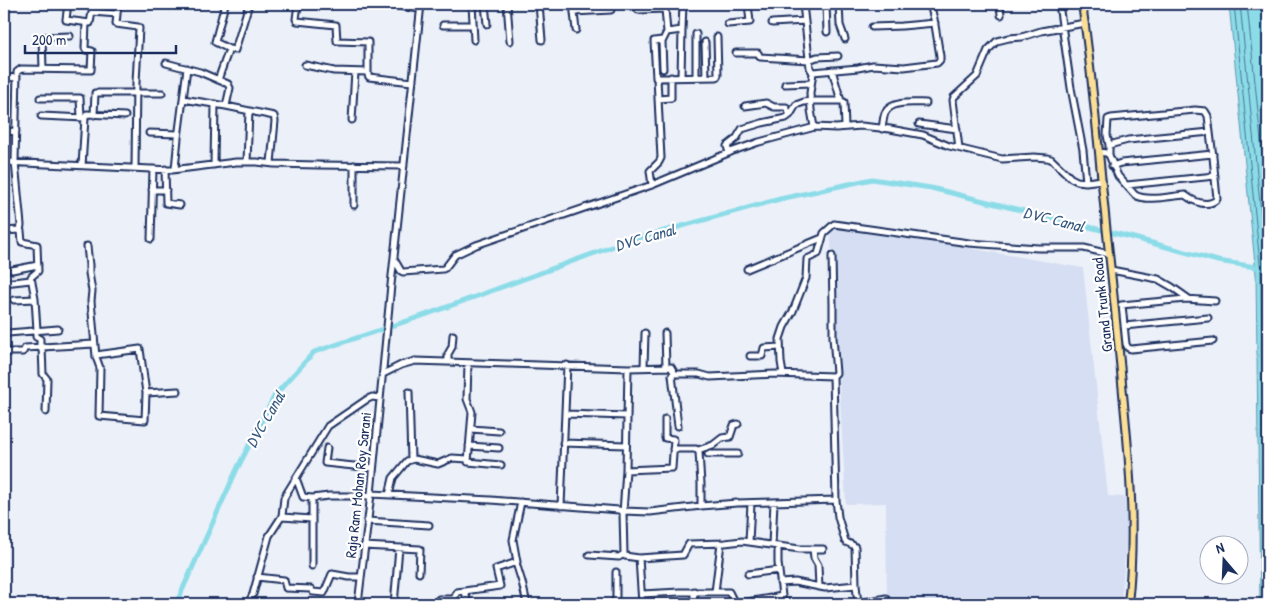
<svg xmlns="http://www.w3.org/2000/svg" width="1272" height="608" font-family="'Patrick Hand',sans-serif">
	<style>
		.built { fill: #d5def2 }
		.water { fill: #8cdce8; stroke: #5f97b1 }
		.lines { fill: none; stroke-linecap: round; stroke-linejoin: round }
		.shore { stroke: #487495; stroke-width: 1 }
		.canal { stroke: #8cdce8; stroke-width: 5 }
		.minor-casing { stroke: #1b2f5e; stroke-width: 9 }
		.major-casing { stroke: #1b2f5e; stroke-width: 10 }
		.minor { stroke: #fff; stroke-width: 5 }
		.major { stroke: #fbdf96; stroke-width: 6 }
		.labels { text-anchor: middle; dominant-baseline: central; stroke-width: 4.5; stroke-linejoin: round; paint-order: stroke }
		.street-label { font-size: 15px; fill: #1b2f5e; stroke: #fff }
		.water-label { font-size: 16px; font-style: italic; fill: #375a80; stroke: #fff }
	</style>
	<rect width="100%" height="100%" fill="#ecf0f9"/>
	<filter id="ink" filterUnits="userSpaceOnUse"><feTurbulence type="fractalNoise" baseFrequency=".02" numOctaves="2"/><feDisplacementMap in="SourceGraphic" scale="10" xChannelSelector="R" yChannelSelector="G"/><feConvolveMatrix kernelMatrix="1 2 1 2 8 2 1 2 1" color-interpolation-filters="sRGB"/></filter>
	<g filter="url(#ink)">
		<path class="built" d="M830,224L1083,268L1108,496L1126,497L1127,530L1121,604H887L886,503L846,504Z"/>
		<path class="water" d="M1229,4H1268V604H1260L1256,274Z"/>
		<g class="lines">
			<path class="shore" d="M1234,4L1261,274L1265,604
				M1240,4L1267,273L1268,368
				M1247,4L1268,210"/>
			<path class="canal" d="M176,604L237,469L275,395L314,352L425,315L628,241L780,199L872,179L931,188L1130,237L1218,261L1268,269"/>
			<defs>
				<path id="minor" d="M68,4L66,19V20L90,23L92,12L117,14
					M118,4L116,24L138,27L139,28L136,82L135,168
					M298,4L296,19L297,21L336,25L337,41L368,42V75L369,77L412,82
					M394,4L398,6L420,9
					M472,4L474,40
					M485,4L487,24
					M507,4L510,41
					M539,4L542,40
					M573,4L576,30
					M803,4L810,68L813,73L810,93L811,110L814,127
					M826,4L827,32
					M839,4L840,25L845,39
					M1000,4L1001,15
					M1059,4L1071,88L1083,150L1086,182
					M629,5H635L638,10L665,9L667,32
					M92,12L93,4
					M574,12L611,10
					M772,23L805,21
					M728,24L750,22L748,4
					M443,25H473
					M872,27L902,26L935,23
					M696,34V77
					M662,40L654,41L656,78L717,77L718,75L717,37
					M705,42L706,77
					M229,49L235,50L249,4
					M736,53H758L760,57L809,60L817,57L838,56
					M166,63L200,72L228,84L230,88L226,106
					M305,65L334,71L368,72
					M43,69L42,37L70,36
					M663,69L662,42L667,32L682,30L683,4
					M832,70L841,101L844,102L845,127
					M813,72L858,68L873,65L904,67L937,63L940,60V56L934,19L930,4
					M4,77L17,78
					M681,77L682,30
					M218,80L229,49L215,42L225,4
					M785,84L811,83
					M40,98H80L81,117
					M183,99L226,106L274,116L275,121L271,163
					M658,99L671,98V77
					M745,106L766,103L774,107H786L790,115
					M94,115L95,93H162
					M41,116L85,118L82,166
					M85,118L87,114L125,116
					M352,120L355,72
					M919,124L957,129
					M882,129C883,124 883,118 885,113C891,100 914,103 926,103
					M4,132L16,131
					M149,133L178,134
					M959,148L953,100L954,97L977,76L988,50L997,41L1009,38L1022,37L1041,31L1085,23
					M1099,152L1106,153L1109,155L1118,176L1135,195C1147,202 1171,196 1185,195C1194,202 1208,208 1217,199L1213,157L1208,116L1205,111L1195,110L1111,118L1108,119L1107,135L1109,145
					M729,153L727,146L736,139L742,129L762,123L786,118L790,115L796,105L804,102L811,101H841
					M1109,155V145L1128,140L1210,132
					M4,162L172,170L236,162H257L274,164L318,165L404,166
					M247,162L249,111
					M214,165L215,104
					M354,165V205
					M1112,166L1121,163L1213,154
					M165,169L166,203L180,205
					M175,169L178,138L187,68
					M652,185L650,171L659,162L661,158L657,78
					M1127,185L1215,176
					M152,190H166
					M4,231L19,230L21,231L22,242L37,245L38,271L31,277L35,299L37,330
					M20,231L21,225L15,162L17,72L21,69L91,70L92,51L86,50L85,48L86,23
					M151,239L153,169
					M87,246L89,265V273L92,291L91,301L96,357L100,368L99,416L145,420L146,393
					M832,256L833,305V337L836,373L833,376
					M394,259L401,271L403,272L443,269L445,268L455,255L476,245L652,185L733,151L759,142L815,127L836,128L861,126L890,129L923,135L949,146L1002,159L1034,157L1047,158L1051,159L1071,178L1077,181L1086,182L1102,180
					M747,269L822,238
					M12,270L38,265
					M1111,270L1158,279L1172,287L1189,299
					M4,283L31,280
					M14,300L35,299
					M1121,305L1186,299L1215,301
					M1122,305L1126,344L1128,348L1131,349L1213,341
					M1124,326L1208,318
					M36,330V337L40,339V347
					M8,333L58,329
					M665,333L666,367
					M42,347L43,374L47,379L46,412
					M4,352H23L25,348L94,344
					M96,355L140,349L146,393L178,391
					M750,356H762L764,348L780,347
					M448,362V354L452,347L453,335
					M468,363L467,399L472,412L468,462L501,465
					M644,367L645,333
					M674,373L672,375L678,426
					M383,374L401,365L415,361L628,368L670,367H671L675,374H699L710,377L775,374L833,376L836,500L737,503L701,506L650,512L623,511
					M783,374L781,362L780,339L784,327L793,311L806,278L807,259L818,254L824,233L834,224L969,243L1038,248H1084L1109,254
					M409,392L411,460
					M565,414L627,416
					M471,429L499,431
					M563,443L626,445
					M469,446L499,448
					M327,448L325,463L373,468
					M673,449H696L699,452L701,484V506
					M698,450L713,445L722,438L730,437L734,425L738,424
					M708,454H738
					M626,470L672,468L674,440L673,439L665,438V419
					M296,478L303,497L312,498
					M371,494L491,500L619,510L623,513L624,554L625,556L639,558L683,555L689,544L725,543L742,541L800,549H823
					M389,495L393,478L407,461L414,459L438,464L452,458L468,459
					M561,506L567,365
					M623,513L626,470L628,368
					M282,517L312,519
					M367,521L429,525
					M749,542L751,503
					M772,545L774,502
					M364,546L420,549L419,573
					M778,546V563L783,604
					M813,549L814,558L818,565L819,587
					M589,555L619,557L624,554
					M639,558L642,604
					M516,563L522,582L527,604
					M312,566V498L329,496H370
					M748,574L779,570
					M257,577L284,580L286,588L311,589L313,592L324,593L332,574L349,577H361
					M780,583L795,582L825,588L856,585L855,547C852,543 847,544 845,541L838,517L836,500
					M856,585L858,604
					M465,591L468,604
					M715,592L721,543
					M642,594L680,592H729L734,602H747L782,596
					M439,599H454L457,592L500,586L496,569L517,562L513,540L521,502
					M248,604L253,594L269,536L282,516L284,498L288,491L328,426L366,400L372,397L380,398
					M358,604L371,494L391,285L421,4
					M394,604L399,548
					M510,604H513
					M613,604L616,598V572
					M694,604V591
					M854,604L886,598"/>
				<path id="major" d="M1082,4C1094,86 1100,170 1109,253C1115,307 1120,361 1125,415C1131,478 1135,541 1128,604"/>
			</defs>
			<use href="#minor" class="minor-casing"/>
			<use href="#major" class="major-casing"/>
			<use href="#minor" class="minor"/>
			<use href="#major" class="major"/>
		</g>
	</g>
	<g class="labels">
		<g class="street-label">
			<text transform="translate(1102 305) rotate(-96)">Grand Trunk Road</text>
			<text transform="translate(358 485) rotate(-84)">Raja Ram Mohan Roy Sarani</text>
		</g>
		<g class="water-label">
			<text transform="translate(1054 219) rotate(14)">DVC Canal</text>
			<text transform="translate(645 237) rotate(-16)">DVC Canal</text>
			<text transform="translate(265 419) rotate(-60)">DVC Canal</text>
		</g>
	</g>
	<rect width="1272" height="608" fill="none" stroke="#fff" stroke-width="20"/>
	<rect x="10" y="10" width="1252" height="588" fill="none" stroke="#1b2f5e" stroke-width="2" filter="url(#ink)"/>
	<g transform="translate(1224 560) rotate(341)"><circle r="24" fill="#ffffff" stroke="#a4acbf"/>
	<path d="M0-4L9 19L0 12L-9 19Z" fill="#1b2f5e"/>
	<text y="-8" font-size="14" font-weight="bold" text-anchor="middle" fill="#1b2f5e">N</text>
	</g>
	<path d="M25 45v8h151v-8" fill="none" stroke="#1b2f5e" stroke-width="2.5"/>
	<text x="32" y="45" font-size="15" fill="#1b2f5e" stroke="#ffffff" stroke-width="4" paint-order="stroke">200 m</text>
</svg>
